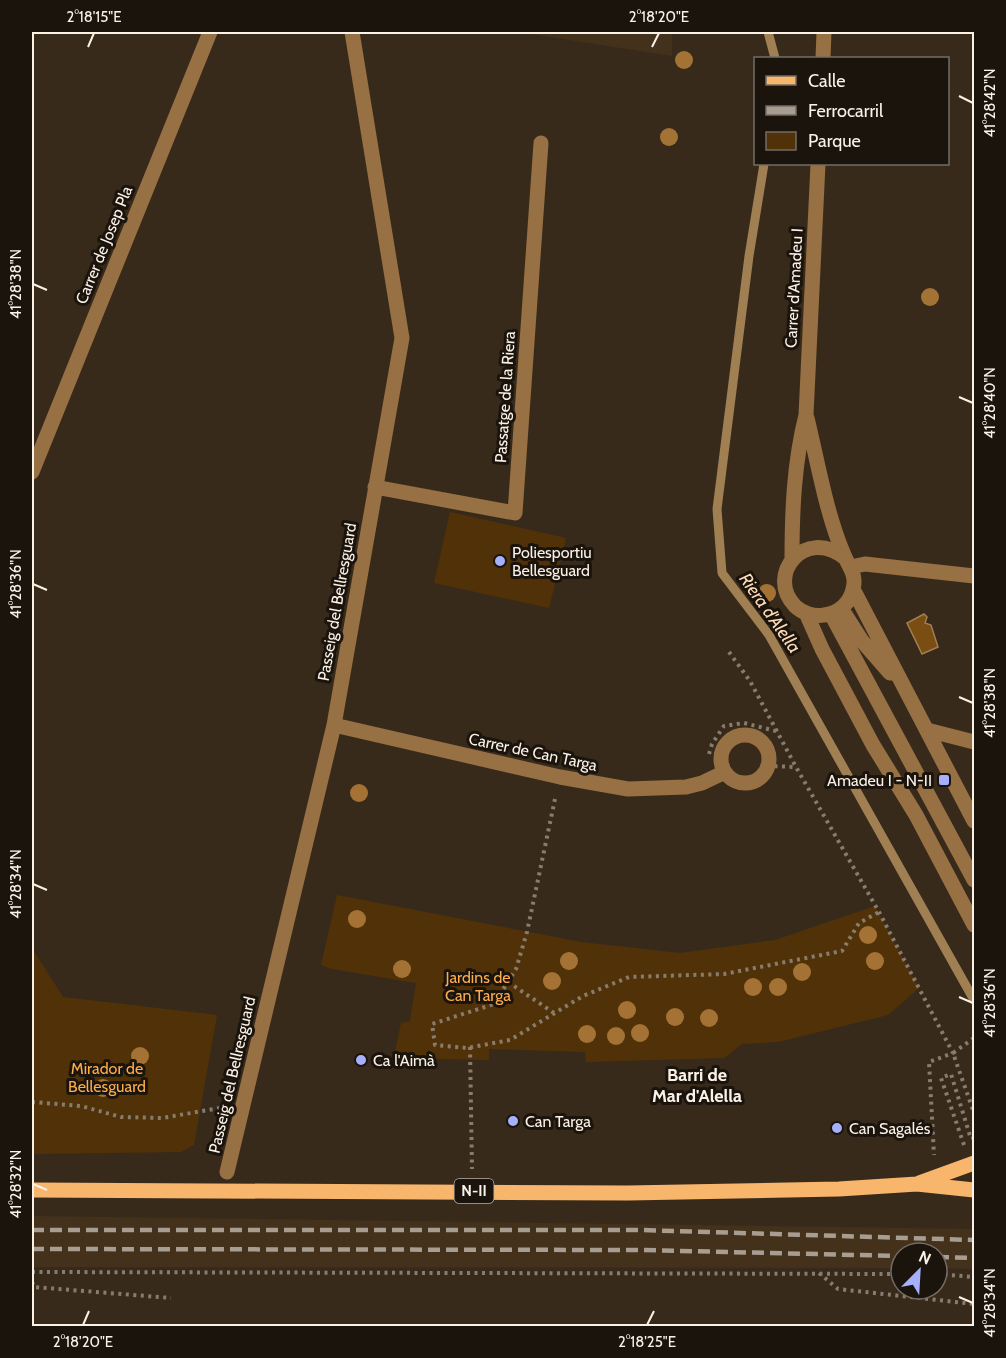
<svg xmlns="http://www.w3.org/2000/svg" width="1006" height="1358" font-family="Cabin,sans-serif">
	<style>
		.built { fill: #43311c }
		.green { fill: #513208 }
		.water { fill: #7a4e13; stroke: #a07f53; stroke-width: 1.5 }
		.lines { fill: none; stroke-linecap: round; stroke-linejoin: round }
		.stream { stroke: #a07f53; stroke-width: 9 }
		.path { stroke: #887c6f; stroke-width: 4; stroke-dasharray: 3 4.5; stroke-linecap: butt }
		.minor { stroke: #977043; stroke-width: 15 }
		.major { stroke: #f7b66b; stroke-width: 15 }
		.rail { stroke: #a89d91; stroke-width: 4.5; stroke-dasharray: 12 6; stroke-linecap: butt }
		.tree { fill: #a47235 }
		.ticks { fill: none; stroke: #faf1e7; stroke-width: 2 }
		.poi-dot { fill: #a7b0fc; stroke: #1a140d; stroke-width: 2 }
		.labels { text-anchor: middle; dominant-baseline: central; stroke-width: 6; stroke-linejoin: round; paint-order: stroke }
		.shield { fill: #1a140d; stroke: #b7afa6; stroke-width: 1.5 }
		.shield-label { font-size: 15px; font-weight: bold; fill: #faf1e7 }
		.street-label { font-size: 16px; fill: #faf1e7; stroke: #1a140d }
		.poi-label { font-size: 16px; fill: #faf1e7; stroke: #1a140d; text-anchor: start }
		.park-label { font-size: 16px; fill: #fdad4b; stroke: #1a140d }
		.water-label { font-size: 18px; font-style: italic; fill: #fcdcb9; stroke: #1a140d }
		.neighbourhood-label { font-size: 18px; font-weight: bold; fill: #faf1e7; stroke: #1a140d }
		.neatline { fill: none; stroke: #faf1e7; stroke-width: 2 }
		.ticks-label { font-size: 15px; text-anchor: middle; fill: #faf1e7 }
	</style>
	<rect width="100%" height="100%" fill="#382a1b"/>
	<path class="built" d="M521,32H672V56L524,33Z
		M32,1216L974,1229V1269L937,1268V1253H901V1268L32,1267Z"/>
	<path class="green" d="M450,512L566,538L549,608L434,583Z
		M337,895L581,942L680,953L775,940L875,906L919,988L888,1015L778,1042L742,1044L724,1058L586,1062L585,1052L489,1049V1060L394,1058L401,1023L410,1021L416,983L332,969L321,965Z
		M32,948L63,997L217,1015L194,1145L181,1152L32,1154Z"/>
	<path class="water" d="M924,614L927,617L925,623L931,625L938,647L922,654L907,623Z"/>
	<g class="lines">
		<path class="stream" d="M768,32L775,58
			M764,164L749,256L717,509L722,573L769,635L974,1000"/>
		<path class="path" d="M729,652L750,681L796,767L879,912L953,1053L929,1062L934,1155
			M709,754L712,744L724,726L744,723L776,731
			M767,766L796,767
			M555,799L527,932L516,969L494,1004L432,1024L435,1045L467,1048L510,1040L583,996L629,977L724,974L842,951L859,923L879,912
			M508,982L554,1013
			M974,1038L953,1053L974,1113
			M470,1047L472,1169
			M32,1102L81,1106L121,1117L162,1118L220,1108
			M964,1145L941,1078L951,1074L971,1139L974,1138
			M32,1272L901,1274
			M819,1273L838,1289L974,1304
			M937,1274L974,1277
			M32,1282L34,1287L171,1298"/>
		<path class="minor" d="M823,58L824,32
			M807,418C818,463 826,513 844,555C849,567 857,575 853,589C850,604 838,613 824,615C814,617 802,613 795,606C765,575 805,526 845,558
			M32,472L210,32
			M375,487L515,513L541,143
			M792,559C792,511 794,462 806,415L818,164
			M851,567L865,564L974,576
			M853,589L974,821
			M841,608L862,641L890,673
			M806,613L822,649L873,745L916,815L974,925
			M831,614L974,880
			M334,725L560,777L628,789L686,787L702,783L725,772
			M927,730L974,742
			M721 759a24 24 0 1 1 48 0a24 24 0 1 1-48 0Z
			M227,1172L334,725L402,338L352,32"/>
		<path class="major" d="M919,1183L974,1163
			M32,1190L628,1193L839,1189L917,1184L974,1190"/>
		<path class="rail" d="M32,1230H641L974,1240
			M32,1249L640,1250L901,1256
			M937,1257L974,1258"/>
	</g>
	<g class="tree">
		<circle cx="684" cy="60" r="9"/>
		<circle cx="669" cy="137" r="9"/>
		<circle cx="930" cy="297" r="9"/>
		<circle cx="767" cy="593" r="9"/>
		<circle cx="359" cy="793" r="9"/>
		<circle cx="357" cy="919" r="9"/>
		<circle cx="868" cy="935" r="9"/>
		<circle cx="569" cy="961" r="9"/>
		<circle cx="875" cy="961" r="9"/>
		<circle cx="402" cy="969" r="9"/>
		<circle cx="802" cy="972" r="9"/>
		<circle cx="552" cy="981" r="9"/>
		<circle cx="753" cy="987" r="9"/>
		<circle cx="778" cy="987" r="9"/>
		<circle cx="627" cy="1010" r="9"/>
		<circle cx="675" cy="1017" r="9"/>
		<circle cx="709" cy="1018" r="9"/>
		<circle cx="640" cy="1033" r="9"/>
		<circle cx="587" cy="1034" r="9"/>
		<circle cx="616" cy="1036" r="9"/>
		<circle cx="140" cy="1056" r="9"/>
		<circle cx="103" cy="1088" r="9"/>
	</g>
	<path class="ticks" d="M88,47L94,33M652,47L659,33M959,96L973,103M33,284L47,290M959,397L973,403M33,584L47,590M959,697L973,703M33,884L47,890M959,997L973,1003M33,1184L47,1190M959,1297L973,1303M83,1325L89,1311M647,1325L654,1311"/>
	<g class="poi-dot">
		<circle cx="500" cy="561" r="6"/>
		<rect x="938" y="774" width="12" height="12" rx="3"/>
		<circle cx="361" cy="1060" r="6"/>
		<circle cx="513" cy="1121" r="6"/>
		<circle cx="837" cy="1128" r="6"/>
	</g>
	<g class="labels">
		<rect class="shield" x="454.5" y="1179" width="39" height="24" rx="4.5"/>
		<g class="shield-label">
			<text x="474" y="1191">N-II</text>
		</g>
		<g class="street-label">
			<text transform="translate(104 245) rotate(-68)">Carrer de Josep Pla</text>
			<text transform="translate(794 288) rotate(-87)">Carrer d'Amadeu I</text>
			<text transform="translate(505 397) rotate(-86)">Passatge de la Riera</text>
			<text transform="translate(337 602) rotate(-80)">Passeig del Bellresguard</text>
			<text transform="translate(533 752) rotate(12)">Carrer de Can Targa</text>
			<text transform="translate(232 1075) rotate(-77)">Passeig del Bellresguard</text>
		</g>
		<g class="poi-label">
			<text x="512" y="552">Poliesportiu<tspan x="512" dy="18">Bellesguard</tspan></text>
			<text x="932" y="780" text-anchor="end">Amadeu I - N-II</text>
			<text x="373" y="1060">Ca l'Aimà</text>
			<text x="525" y="1121">Can Targa</text>
			<text x="849" y="1128">Can Sagalés</text>
		</g>
		<g class="park-label">
			<text x="478" y="977">Jardins de<tspan x="478" dy="18">Can Targa</tspan></text>
			<text x="107" y="1068">Mirador de<tspan x="107" dy="18">Bellesguard</tspan></text>
		</g>
		<g class="water-label">
			<text transform="translate(770 613) rotate(55)">Riera d'Alella</text>
		</g>
		<g class="neighbourhood-label">
			<text x="697" y="1075">Barri de<tspan x="697" dy="21">Mar d'Alella</tspan></text>
		</g>
	</g>
	<rect width="1006" height="1358" fill="none" stroke="#1a140d" stroke-width="66"/>
	<rect x="754" y="57" width="195" height="108" fill="#1a140d" stroke="#746c64" stroke-width="1.5"/>
	<rect x="766" y="76" width="30" height="9" fill="#f7b66b" stroke="#746c64" stroke-width="1.5"/>
	<text x="808" y="87" font-size="18" fill="#faf1e7">Calle</text>
	<rect x="766" y="106" width="30" height="9" fill="#a89d91" stroke="#746c64" stroke-width="1.5"/>
	<text x="808" y="117" font-size="18" fill="#faf1e7">Ferrocarril</text>
	<rect x="766" y="132" width="30" height="18" fill="#513208" stroke="#746c64" stroke-width="1.5"/>
	<text x="808" y="147" font-size="18" fill="#faf1e7">Parque</text>
	<g transform="translate(919 1271) rotate(24)"><circle r="28" fill="#1a140d" stroke="#746c64" stroke-width="1.5"/>
	<path d="M0-4.5L10 22L0 15L-10 22Z" fill="#a7b0fc"/>
	<text y="-9" font-size="16" font-weight="bold" text-anchor="middle" fill="#faf1e7">N</text>
	</g>
	<rect x="33" y="33" width="940" height="1292" class="neatline"/>
	<g class="ticks-label">
		<text x="94" y="22">2°18'15"E</text>
		<text x="659" y="22">2°18'20"E</text>
		<text transform="translate(990 103) rotate(-90)" y="5">41°28'42"N</text>
		<text transform="translate(16 284) rotate(-90)" y="5">41°28'38"N</text>
		<text transform="translate(990 403) rotate(-90)" y="5">41°28'40"N</text>
		<text transform="translate(16 584) rotate(-90)" y="5">41°28'36"N</text>
		<text transform="translate(990 703) rotate(-90)" y="5">41°28'38"N</text>
		<text transform="translate(16 884) rotate(-90)" y="5">41°28'34"N</text>
		<text transform="translate(990 1003) rotate(-90)" y="5">41°28'36"N</text>
		<text transform="translate(16 1184) rotate(-90)" y="5">41°28'32"N</text>
		<text transform="translate(990 1303) rotate(-90)" y="5">41°28'34"N</text>
		<text x="83" y="1347">2°18'20"E</text>
		<text x="647" y="1347">2°18'25"E</text>
	</g>
</svg>
